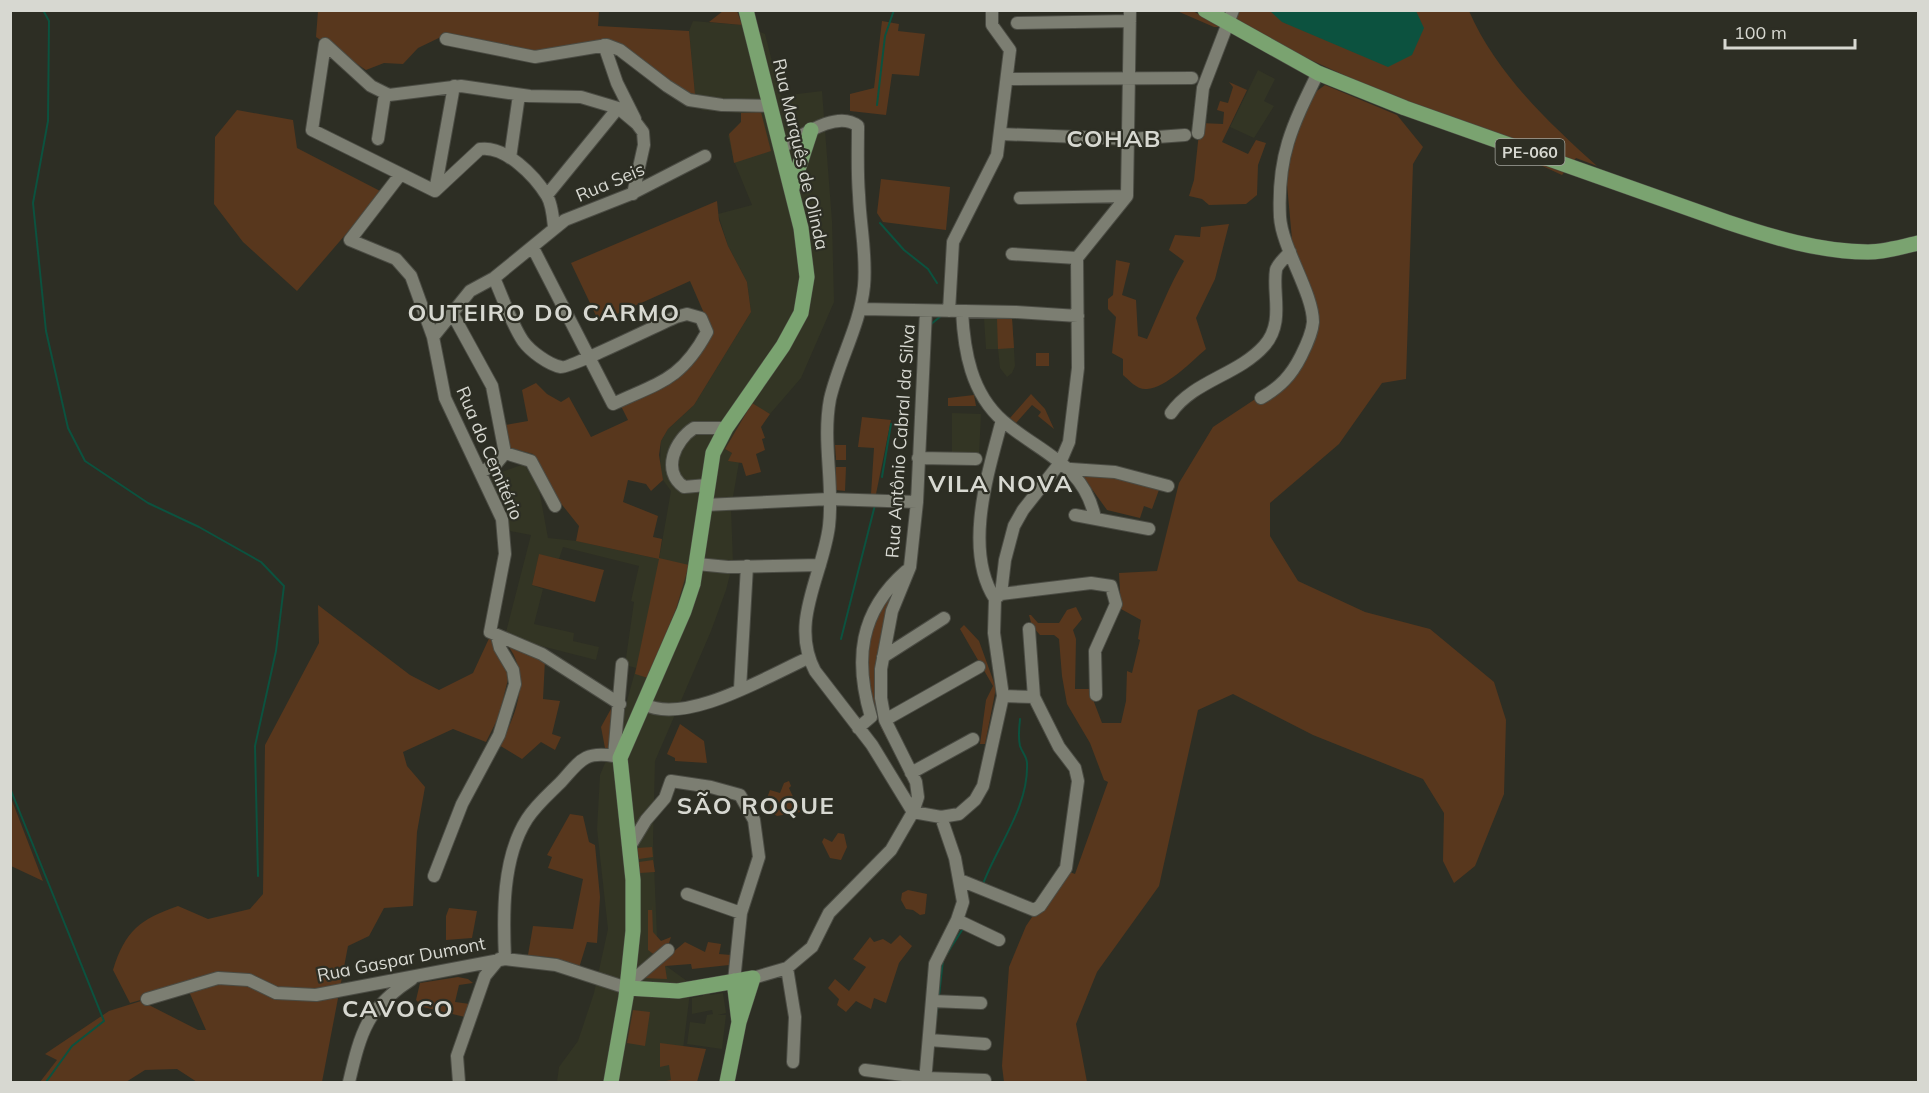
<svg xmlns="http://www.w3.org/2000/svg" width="1929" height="1093" font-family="Mulish,sans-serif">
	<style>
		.built { fill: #333524 }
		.green { fill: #58371d }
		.water { fill: #0c523f }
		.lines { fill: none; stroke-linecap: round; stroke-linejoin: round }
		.stream { stroke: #0c523f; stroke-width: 2 }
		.minor-casing { stroke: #4b4c44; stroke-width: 14 }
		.major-casing { stroke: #4b4c44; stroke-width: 16 }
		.minor { stroke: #7c7e72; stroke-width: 12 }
		.major { stroke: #7aa370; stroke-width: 15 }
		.labels { text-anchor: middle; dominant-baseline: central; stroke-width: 4.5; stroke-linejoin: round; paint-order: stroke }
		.shield { fill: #2d2e24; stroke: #a4a59d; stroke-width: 1.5 }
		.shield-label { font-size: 16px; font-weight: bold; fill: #d7d8d1 }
		.street-label { font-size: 18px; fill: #d7d8d1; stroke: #2d2e24 }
		.district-label { font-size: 24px; font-weight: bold; letter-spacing: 1.5px; fill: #d7d8d1; stroke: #2d2e24 }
	</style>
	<rect width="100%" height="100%" fill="#2d2e24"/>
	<path class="built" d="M693,21L742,25L765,34L781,96L822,91L832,221L834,302L801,378L770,414L751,403L725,449L732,453L729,461L739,462L731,508L733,563L726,590L711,631L655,761L653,841L658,960L691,984L679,1082H557L559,1067L578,1041L594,993L608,929L597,829L600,775L619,730L636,668L625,665L634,602L631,601L639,566L563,547L559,559L539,555L532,585L543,589L534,624L574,633L573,641L599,647L596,660L510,638L506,632L531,535L510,531L488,477L524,464L539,489L548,538L577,541L659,559L671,491L663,480L660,468L661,441L668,429L694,405L751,312L747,282L728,246L718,214L752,205L734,161L728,136L741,122V113L701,110L695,94L689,31Z
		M1258,70L1275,79L1264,101L1274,106L1254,138L1230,127Z
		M1012,318L1015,366L1012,373L1007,377L1000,368L998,349H986L984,319Z
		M952,413L981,414L979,456L952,455Z
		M709,991L710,995L723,993L726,1013L718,1015H726L722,1049L687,1044L690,1022L705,1024L707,1015L713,1014L712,1010L692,1014V998L703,996V992Z"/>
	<path class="green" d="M318,11H599L598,26L689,31L695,94L681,91L615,42L597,41L562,49L531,53L445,35L418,48L403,64L384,63L366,70L316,37Z
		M723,11H737L742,25L709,22Z
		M1177,11H1193L1220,27H1214Z
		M1204,11H1469C1496,73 1547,121 1597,166L1576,158L1562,175Z
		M882,21L899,24L898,31L925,34L919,76L892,74L886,115L850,111V94L874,88Z
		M1229,82L1247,90L1222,142L1248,154L1256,140L1266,143L1258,165L1257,195L1246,204L1209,205L1202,199L1189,196L1194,180L1200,123L1223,124L1224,112L1217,110L1220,101L1228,103L1233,87Z
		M1325,85L1397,115L1423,147L1413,164L1406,379L1382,383L1339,444L1270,503V536L1298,581L1365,612L1430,629L1494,682L1506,720L1504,794L1475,866L1454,883L1443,861L1444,813L1423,779L1313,735L1233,694L1198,710L1159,886L1097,972L1076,1024L1087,1082H1004L1002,1066L1009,967L1026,926L1064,870L1075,874L1108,782L1104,780L1090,743L1067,704L1062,676L1059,639L1054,635H1040L1032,626L1029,615H1031L1038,623H1059L1067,610L1076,607L1082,619L1073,630L1076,639L1075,689H1089L1102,723H1121L1126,701L1127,671L1132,673L1140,640L1138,639L1141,620L1121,609L1119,573L1157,571L1179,483L1213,427L1284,380L1312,336L1293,250L1285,163L1310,96Z
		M237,110L293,120L297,148L382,192L297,291L243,242L214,204L215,137Z
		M761,112L771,151L734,163L729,134L741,122V113Z
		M881,179L950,187L946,230L883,222L877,213Z
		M717,201L719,220L728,246L747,282L751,312L694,405L668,429L661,441L659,455L663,480L651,491L646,484L628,480L623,502L658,516L653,537L662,539L659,558L689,565L676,609L648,678L635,674L659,559L576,541L579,526L559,501L533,454L508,447L505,425L528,421L522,390L536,383L547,394L561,402L569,397L591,437L628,420L620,404L677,378L710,327L690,281L599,322L571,263Z
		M1229,224L1215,279L1196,318L1206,349C1192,361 1166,388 1147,389C1137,390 1130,381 1123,375V359L1112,353L1116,317L1108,309V299L1113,295L1116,260L1130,263L1122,295L1136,300L1138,336L1147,339C1159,313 1169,286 1184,261L1169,250L1175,235L1200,237L1201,227Z
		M1012,318L1014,348L998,349L997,319Z
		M1036,353H1049V366H1036Z
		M1031,394L1045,409L1054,429L1038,416L1041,412L1032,405L1016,423L1010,418Z
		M974,395L976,406H948V398Z
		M752,403L770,414L761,427L765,438L762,439L765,450L756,454L761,472L746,476L742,463L728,461L732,453L725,449Z
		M862,417L891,420L876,494H871L874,448L858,447Z
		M835,445H846V460H836Z
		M836,467H846L845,491L836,490Z
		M1079,471H1084L1160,487L1152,509L1144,506L1140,518L1107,510Z
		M539,554L604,570L595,602L532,585Z
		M902,580L879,667L890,744C878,725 874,709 870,687C863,636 869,619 902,580Z
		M318,605L410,675L439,690L473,673L492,632L511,667L499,716L486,742L453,729L403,752L407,766L425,787L417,832L413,906L384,908L369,936L348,946L322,1082H197L177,1069L145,1070L126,1082H40L57,1060L45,1054L109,1011L141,1001L198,1030H206L187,987L130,1003L113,970C125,931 140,919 178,906L208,919L250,909L263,894L265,745L319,643Z
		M964,625L979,641L996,688L985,744H980L986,700L993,686L960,629Z
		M506,643L545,660L543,699L560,701L552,734L561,737L555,750L541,742L522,759L499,745C518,714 531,674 506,643Z
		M612,707H614L612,750L605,748L601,727Z
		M680,724L704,741L707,763L675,761V758L667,754Z
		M789,781L791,786L789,788L800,812L777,816L769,811L772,801L767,798L770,790L780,793L784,783Z
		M10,798H11L43,881L11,866Z
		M570,814L583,816L589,842L595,845L600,897L597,943L587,942L579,968L556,958L528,955L533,926L573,929L583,879L548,868L552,857L547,855Z
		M838,833L844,834L847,847L841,860L830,858L822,842L824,838L832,842Z
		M652,847L653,857L639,859L637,848Z
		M653,860L655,872L640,873L639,862Z
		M908,890L927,894L925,914L920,915L913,910L906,909L901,900L902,893Z
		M652,905L653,932L661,941L671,937L669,943L656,956L648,950V910H652Z
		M449,908L477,911L472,938L446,940V916Z
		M900,935L912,946L899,963L886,1003L874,998L871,1009L856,1001L846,1012L837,1005L839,999L828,988L835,979L849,991L866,967L853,959L870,937L874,942L883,939L891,944Z
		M685,942L705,952L708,942L721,944L719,954L731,955L729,965L692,969L691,964L665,966L667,979L642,978Z
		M458,977L468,979L473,983L459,985L455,1002L470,1004L465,1017L423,1007L416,1000L420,983Z
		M633,1010L650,1012L645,1046L627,1043Z
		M660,1043L706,1049L697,1082H661L671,1080L669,1065L660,1067Z"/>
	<path class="water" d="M1270,11H1416L1424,28L1412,55L1388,67L1282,22Z"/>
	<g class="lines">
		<path class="stream" d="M43,10L49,21L48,121L33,203L46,331L68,428L85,461L148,503L199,527L261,562L284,586L276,651L255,746L258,876
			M877,105L885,36L894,10
			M880,223L904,250L928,269L937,283
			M930,325L941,316
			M882,477L891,424
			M841,639L875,505
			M10,788L104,1021L72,1046L46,1082
			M983,884C997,846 1029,807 1027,763C1027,757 1022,752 1020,746C1018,738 1019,728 1020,719
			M946,955L964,927
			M939,996L943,960
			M936,1017L938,1005"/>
		<defs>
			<path id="minor" d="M1017,23L1130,21
				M446,39L535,57L607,45L620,50L667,86L689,100L722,105L771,106
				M325,44L371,86L389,95L461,86L530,96L581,97L618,108L637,124L643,132L644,145L633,194
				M325,44L312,130L435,191
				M604,45L617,83L635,119
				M1007,79L1192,78
				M1198,133L1203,88L1233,10
				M1001,134L1130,139L1185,135
				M378,139L385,94
				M782,147C800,137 837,109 858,126C858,149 857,172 859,195C860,226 867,254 864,286C860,326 839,360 830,399C822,442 834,483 829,526C823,575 789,622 815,671L872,745L913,812
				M510,158L519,95
				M400,175L350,240L396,259L411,276L433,337L445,398L502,519L505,554L490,632L542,654L620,704
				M435,191L480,149C505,145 535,176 547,196C552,204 553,217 554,227
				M435,191L454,86
				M547,195L618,108
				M1020,198L1127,196
				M1012,254L1077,258
				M494,278C503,298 511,323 523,341C530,351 549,365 561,367C568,369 662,323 676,317L687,314L701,318L707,332C681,380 660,382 613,404L533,248
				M862,309L1016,312L1078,316
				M949,311L953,242L997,155L1010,50L992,25V10
				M962,311C964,351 971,393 1003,421C1040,453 1084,464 1095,518
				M452,313L492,386L505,453L496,464L481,472
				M433,337L470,291L494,278L565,220L631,194L705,156
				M1261,398C1280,387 1291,376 1301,356C1306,346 1312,334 1313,322C1313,293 1282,248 1280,217C1277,156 1292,126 1318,73
				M1171,413C1193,381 1238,375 1264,346C1285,323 1272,293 1276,270C1277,264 1286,257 1290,252
				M505,453L531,461L555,506
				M918,458L976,459
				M1071,469L1115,472L1168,486
				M707,485L684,487C661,471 675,440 694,428H726
				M705,505L829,499L917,502
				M1075,515L1149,529
				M697,564L728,567L820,565
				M1001,594L1091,583L1111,586L1116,604L1095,651L1096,695
				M995,599L1001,594L1005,560L1014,526L1023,510L1060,463L1069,442L1078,368L1077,258L1127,196L1130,10
				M995,599C963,550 988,473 1002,420
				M883,657L944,618
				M740,689L747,566
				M1003,696L1034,697
				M644,704C685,726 768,676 808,658
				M885,720L979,667
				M858,728L871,717C854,660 859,612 906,571
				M911,773L973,739
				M913,812L941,817L959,814L975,800L983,786L1003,696L994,633L995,599
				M629,848L646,820L665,798L671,781L711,787L740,795L754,820L759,857L741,913L734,981
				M434,876L462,804L499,735L515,684L513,670L500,648L497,636
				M960,880L1034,910L1040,906L1066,868L1078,781L1075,768L1059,747L1034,697L1029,629
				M687,894L741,913
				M957,920L999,940
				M505,959C503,915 502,858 527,819C536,805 549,794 561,782C580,761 584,751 614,756L622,664
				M787,968L795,1017L793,1062
				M753,978L787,968L812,947L829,913L891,850L913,812L918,797L916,782L885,720L881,698V669L892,611L910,567L917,502L926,311
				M627,985L668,950
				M147,999L218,978L249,980L276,993L316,995L505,959L556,965L627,988
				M932,1001L981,1003
				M929,1040L985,1044
				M865,1070L926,1078L985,1080
				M349,1082C361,1031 367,1008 412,979
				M459,1082L457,1056L485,976L499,959
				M925,1082L935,964L957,920L963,902L955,858L941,817"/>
			<path id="major" d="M1205,10L1318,73L1405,108L1727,222C1772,237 1820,252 1868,252C1885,252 1902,247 1918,243
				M792,188L811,130
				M627,988L678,991L753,978L739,1022
				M611,1082L626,997L633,931V880L620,758L684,611L693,584L713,453L726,428L783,346L801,313L807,277L801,228L746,10
				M727,1082L739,1022L734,981"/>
		</defs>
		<use href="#minor" class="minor-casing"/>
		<use href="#major" class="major-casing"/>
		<use href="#minor" class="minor"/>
		<use href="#major" class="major"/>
	</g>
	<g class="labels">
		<rect class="shield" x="1495.5" y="139" width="69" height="26" rx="4.5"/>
		<g class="shield-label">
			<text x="1530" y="152">PE-060</text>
		</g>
		<g class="street-label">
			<text transform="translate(801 154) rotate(77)">Rua Marquês de Olinda</text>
			<text transform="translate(610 182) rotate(-23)">Rua Seis</text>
			<text transform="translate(900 441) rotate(-86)">Rua Antônio Cabral da Silva</text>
			<text transform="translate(490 453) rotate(67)">Rua do Cemitério</text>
			<text transform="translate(401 959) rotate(-11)">Rua Gaspar Dumont</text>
		</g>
		<g class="district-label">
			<text x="1114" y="138">COHAB</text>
			<text x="544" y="312">OUTEIRO DO CARMO</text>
			<text x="1001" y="483">VILA NOVA</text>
			<text x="756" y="805">SÃO ROQUE</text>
			<text x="398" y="1008">CAVOCO</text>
		</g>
	</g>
	<rect width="1929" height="1093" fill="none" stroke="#d7d8d1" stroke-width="24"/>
	<path d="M1725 39v9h130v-9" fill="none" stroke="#d7d8d1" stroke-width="3"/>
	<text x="1734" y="39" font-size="18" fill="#d7d8d1" stroke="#2d2e24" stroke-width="4.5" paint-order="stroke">100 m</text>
</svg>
